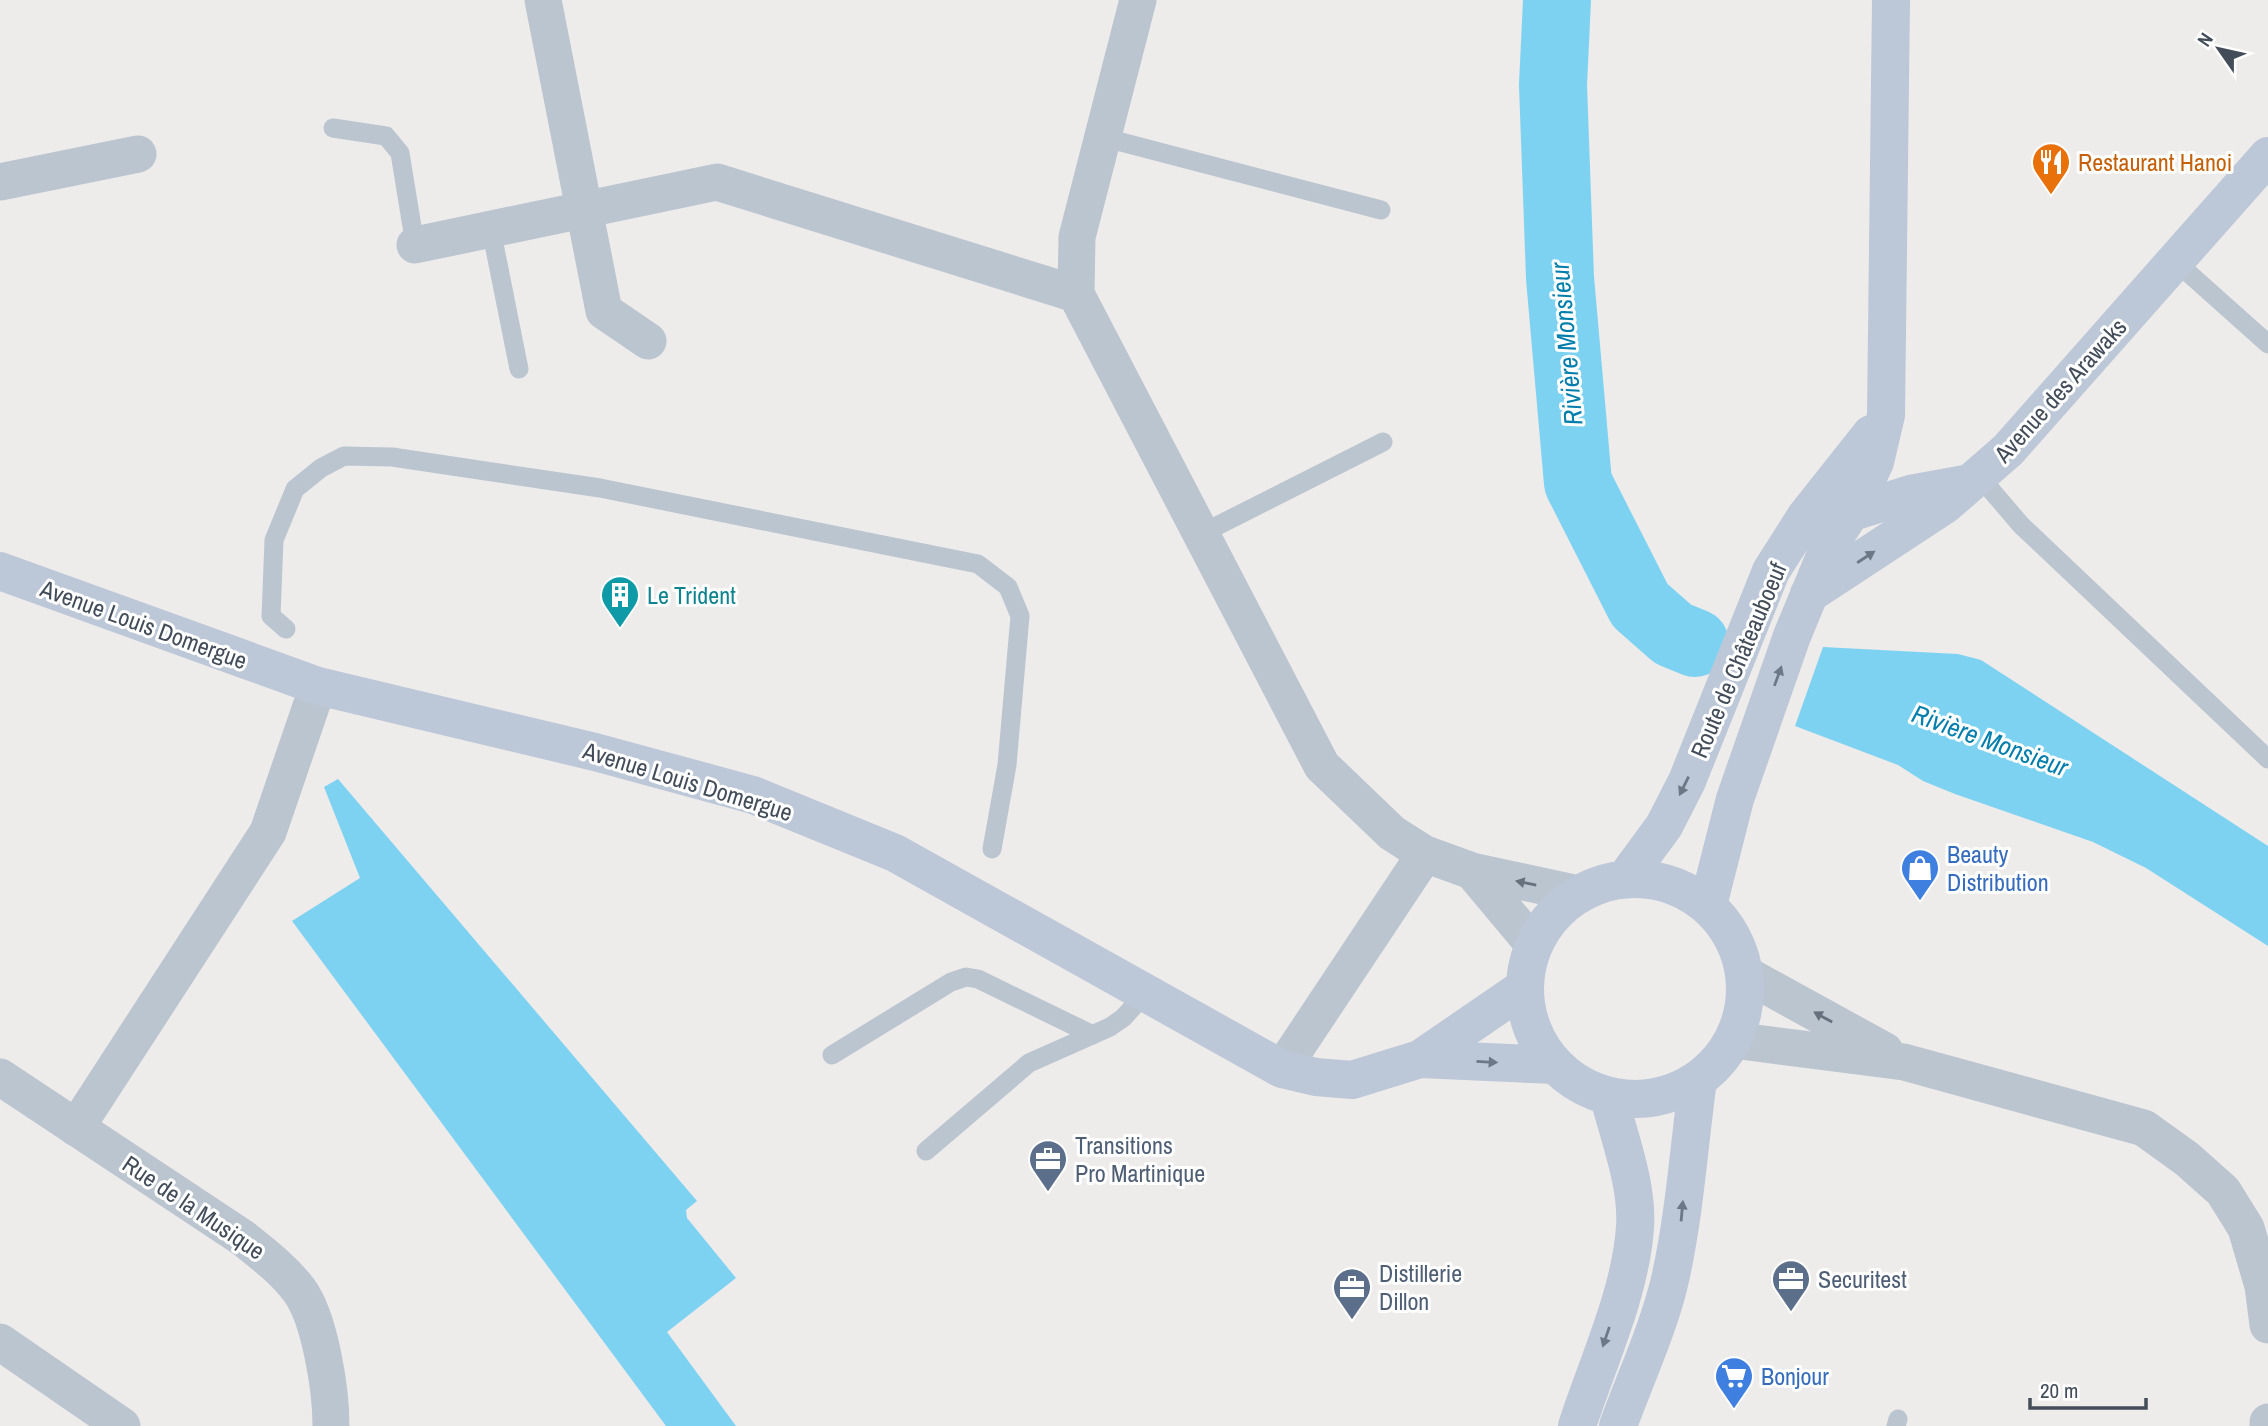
<svg xmlns="http://www.w3.org/2000/svg" width="2268" height="1426" font-family="'Archivo Narrow',sans-serif">
	<style>
		.water { fill: #7ed2f1 }
		.lines { fill: none; stroke-linecap: round; stroke-linejoin: round }
		.river { stroke: #7ed2f1; stroke-width: 68 }
		.lane { stroke: #bbc5cf; stroke-width: 19 }
		.street { stroke: #bbc5cf; stroke-width: 37 }
		.secondary { stroke: #bcc7d7; stroke-width: 38 }
		.oneway { fill: #6d7886 }
		.oneway2 { fill: #67717d }
		.labels { text-anchor: middle; dominant-baseline: central; stroke-width: 6; stroke-linejoin: round; paint-order: stroke }
		.food-label { font-size: 24px; fill: #c56008; stroke: #fff; text-anchor: start }
		.street-label { font-size: 24px; fill: #434d5a; stroke: #fff }
		.culture-label { font-size: 24px; fill: #0d838f; stroke: #fff; text-anchor: start }
		.shop-label { font-size: 24px; fill: #366cbe; stroke: #fff; text-anchor: start }
		.service-label { font-size: 24px; fill: #4e5e75; stroke: #fff; text-anchor: start }
		.water-label { font-size: 26px; font-style: italic; fill: #027ead; stroke: #fff }
	</style>
	<rect width="100%" height="100%" fill="#eeebeb"/>
	<path class="water" d="M1823,647L1958,654L1981,660L2268,846V946L2146,868L2093,842L1955,794L1923,781L1898,765L1795,726Z
		M338,779L697,1201L686,1210L687,1218L736,1278L667,1332L736,1426H666L292,921L360,878L324,787Z"/>
	<g class="lines">
		<path class="river" d="M1557,0L1553,85L1560,278L1578,483L1640,605L1673,634L1695,643"/>
		<path class="lane" d="M333,128L386,136L400,153L415,245
			M1102,137L1381,210
			M491,229L519,369
			M2175,261L2268,344
			M1979,476L2021,525L2268,759
			M1201,534L1383,442
			M286,629L271,616L274,540L295,489L321,468L344,456L392,457L600,488L978,564L1008,587L1020,616L1007,765L992,849
			M832,1055L951,982L966,977L978,979L1093,1035
			M926,1151L1029,1063L1110,1027L1123,1018L1145,994
			M1896,1426L1898,1419"/>
		<path class="street" d="M543,0L604,311L648,341
			M1138,0L1077,237L1076,294L1322,766L1392,833L1425,854L1472,871L1579,894
			M0,182L138,154
			M415,245L717,182L1076,294
			M1472,871L1534,945
			M1745,974L1885,1051
			M1733,1040L1904,1062L2144,1128L2187,1159L2223,1191L2246,1228L2263,1286L2268,1325
			M1282,1069L1425,854
			M0,1077L243,1238C263,1254 283,1269 299,1290C320,1318 331,1390 331,1426
			M76,1128L268,832L318,686
			M0,1342L122,1426
			M2268,1426V1422"/>
		<path class="secondary" d="M1837,517L1910,494L1965,484
			M0,571L318,686L595,752L753,795L895,853L1282,1069L1316,1077L1352,1080L1420,1059L1525,987
			M1809,594L1946,504L2008,450L2268,156
			M1625,879L1664,826L1687,781L1771,571L1806,516L1871,434
			M1525 989a110 110 0 1 1 220 0a110 110 0 1 1-220 0Z
			M1708,905L1735,799L1792,636L1830,544L1851,512L1875,462L1886,415L1891,0
			M1420,1059L1555,1065
			M1577,1426C1597,1364 1631,1292 1635,1227C1638,1185 1619,1137 1609,1097
			M1618,1426C1635,1379 1661,1323 1671,1275C1685,1211 1689,1145 1698,1080"/>
	</g>
	<defs><path id="oneway-solid" d="M-6-.8H1V-3.2L6.5 0L1 3.2V.8H-6Z" transform="scale(1.75)"/></defs>
	<g class="oneway">
		<use href="#oneway-solid" transform="translate(1866 557) rotate(-33)"/>
		<use href="#oneway-solid" transform="translate(1778 676) rotate(-70)"/>
		<use href="#oneway-solid" transform="translate(1684 786) rotate(116)"/>
		<use href="#oneway-solid" transform="translate(1487 1062) rotate(3)"/>
		<use href="#oneway-solid" transform="translate(1682 1211) rotate(-85)"/>
		<use href="#oneway-solid" transform="translate(1606 1337) rotate(109)"/>
	</g>
	<g class="oneway2">
		<use href="#oneway-solid" transform="translate(1526 883) rotate(-168)"/>
		<use href="#oneway-solid" transform="translate(1823 1017) rotate(-151)"/>
	</g>
	<defs>
		<symbol id="restaurant-pin" viewBox="-11 -11 22 30"><path d="M0 17L-7.5 6A9.5 9.5 0 1 1 7.5 6Z" fill="#e8710a" stroke="#fff"/><path d="M-5-6h1v4h1v-4h1v4h1v-4h1v5L-1.5 .5V6h-2V.5L-5-1ZM5-6V6H3V1.5H1.5Q1.5-4 5-6Z" fill="#fff"/></symbol>
		<symbol id="building-pin" viewBox="-11 -11 22 30"><path d="M0 17L-7.5 6A9.5 9.5 0 1 1 7.5 6Z" fill="#0f9aa8" stroke="#fff"/><path d="M-4-6H4V6H1V3H-1V6H-4ZM-2.5-4.3h1.7v1.8h-1.7ZM.8-4.3h1.7v1.8H.8ZM-2.5-1h1.7V.8h-1.7ZM.8-1h1.7V.8H.8Z" fill="#fff"/></symbol>
		<symbol id="shop-pin" viewBox="-11 -11 22 30"><path d="M0 17L-7.5 6A9.5 9.5 0 1 1 7.5 6Z" fill="#3f7fe0" stroke="#fff"/><path d="M-5-2.5h2.3a2.7 3.5 0 0 1 5.4 0H5L5.5 6h-11ZM-1.5-2.5h3a1.5 2.3 0 0 0-3 0Z" fill="#fff"/></symbol>
		<symbol id="office-pin" viewBox="-11 -11 22 30"><path d="M0 17L-7.5 6A9.5 9.5 0 1 1 7.5 6Z" fill="#5c6f8a" stroke="#fff"/><path d="M-6-3h4V-5.5h4V-3h4V5H-6ZM-1-4.5V-3h2v-1.5ZM-6 0V1H6V0Z" fill="#fff"/></symbol>
		<symbol id="supermarket-pin" viewBox="-11 -11 22 30"><path d="M0 17L-7.5 6A9.5 9.5 0 1 1 7.5 6Z" fill="#3f7fe0" stroke="#fff"/><path d="M-6-5.5h2.5l.6 2H6L4.5 2H-2.5L-4.4-4H-6ZM-1.5 3.2a1.3 1.3 0 1 0 .1 0ZM3 3.2a1.3 1.3 0 1 0 .1 0Z" fill="#fff"/></symbol>
	</defs>
	<g fill-rule="evenodd">
		<use href="#restaurant-pin" x="2029" y="140" width="44" height="60"/>
		<use href="#building-pin" x="598" y="573" width="44" height="60"/>
		<use href="#shop-pin" x="1898" y="846" width="44" height="60"/>
		<use href="#office-pin" x="1026" y="1137" width="44" height="60"/>
		<use href="#office-pin" x="1769" y="1257" width="44" height="60"/>
		<use href="#office-pin" x="1330" y="1265" width="44" height="60"/>
		<use href="#supermarket-pin" x="1712" y="1354" width="44" height="60"/>
	</g>
	<g class="labels">
		<g class="food-label">
			<text x="2078" y="162">Restaurant Hanoi</text>
		</g>
		<g class="street-label">
			<text transform="translate(2060 390) rotate(-48)">Avenue des Arawaks</text>
			<text transform="translate(144 624) rotate(20)">Avenue Louis Domergue</text>
			<text transform="translate(1738 660) rotate(-67)">Route de Châteauboeuf</text>
			<text transform="translate(688 781) rotate(17)">Avenue Louis Domergue</text>
			<text transform="translate(194 1207) rotate(34)">Rue de la Musique</text>
		</g>
		<g class="culture-label">
			<text x="647" y="595">Le Trident</text>
		</g>
		<g class="shop-label">
			<text x="1947" y="854">Beauty<tspan x="1947" dy="28">Distribution</tspan></text>
			<text x="1761" y="1376">Bonjour</text>
		</g>
		<g class="service-label">
			<text x="1075" y="1145">Transitions<tspan x="1075" dy="28">Pro Martinique</tspan></text>
			<text x="1379" y="1273">Distillerie<tspan x="1379" dy="28">Dillon</tspan></text>
			<text x="1818" y="1279">Securitest</text>
		</g>
		<g class="water-label">
			<text transform="translate(1566 344) rotate(-95)">Rivière Monsieur</text>
			<text transform="translate(1990 740) rotate(20)">Rivière Monsieur</text>
		</g>
	</g>
	<g transform="translate(2219 49) rotate(304)" stroke="#ffffff" stroke-width="5" paint-order="stroke">
	<path d="M0-5L12 26L0 18L-12 26Z" fill="#434d5a"/>
	<text y="-10" font-size="19" font-weight="bold" text-anchor="middle" fill="#434d5a">N</text>
	</g>
	<path d="M2030 1398v10h116v-10" fill="none" stroke="#434d5a" stroke-width="3.5"/>
	<text x="2040" y="1398" font-size="21" fill="#434d5a" stroke="#ffffff" stroke-width="5" paint-order="stroke">20 m</text>
</svg>
